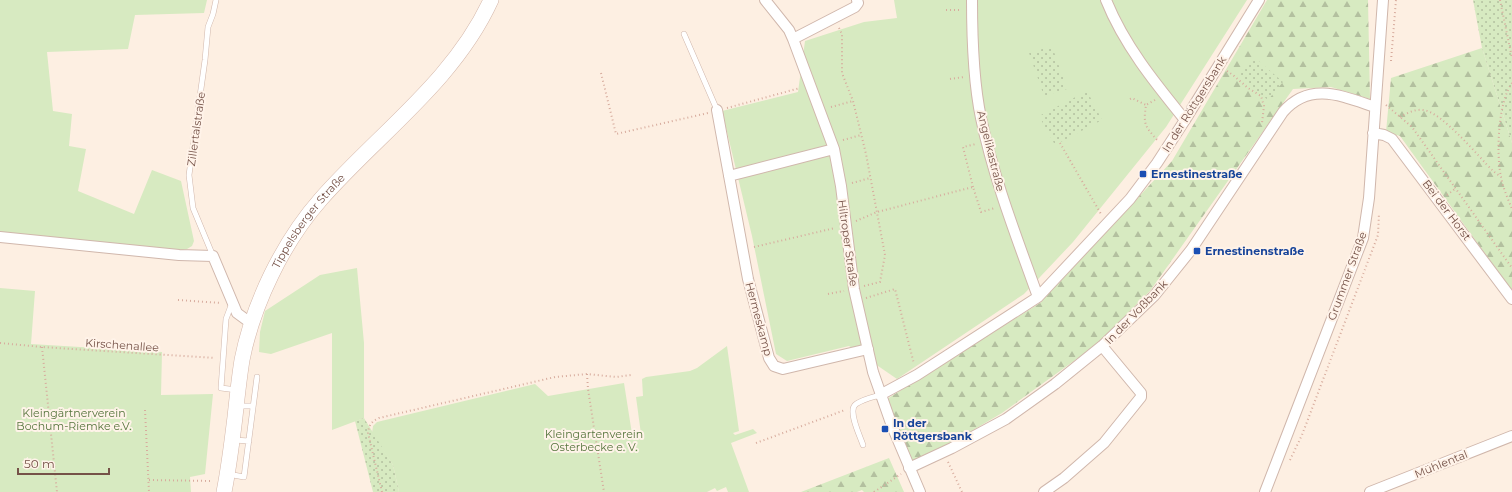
<svg xmlns="http://www.w3.org/2000/svg" width="1512" height="492" font-family="Montserrat,sans-serif">
	<style>
		.green { fill: #d7eac1 }
		.forest { fill: url(#forest-firs) }
		.park { fill: url(#park-dots) }
		.lines { fill: none; stroke-linecap: round; stroke-linejoin: round }
		.lane-casing { stroke: #d0b7ac; stroke-width: 6 }
		.street-casing { stroke: #d0b7ac; stroke-width: 12 }
		.secondary-casing { stroke: #d3b6a9; stroke-width: 16 }
		.path { stroke: #d7ab9d; stroke-width: 2; stroke-dasharray: 1 3; stroke-linecap: butt }
		.lane { stroke: #fff; stroke-width: 5 }
		.street { stroke: #fff; stroke-width: 10 }
		.secondary { stroke: #fff; stroke-width: 15 }
		.transit-dot { fill: #1a4fb4; stroke: #fff3e9; stroke-width: 1.5 }
		.labels { text-anchor: middle; dominant-baseline: central; stroke-width: 4; stroke-linejoin: round; paint-order: stroke }
		.street-label { font-size: 11px; fill: #755248; stroke: #fff3e9 }
		.transit-label { font-size: 11px; font-weight: bold; fill: #164399; stroke: #fff3e9; text-anchor: start }
		.park-label { font-size: 11px; fill: #56753d; stroke: #fff3e9 }
	</style>
	<defs>
		<pattern id="forest-firs" width="22" height="20" patternUnits="userSpaceOnUse"><rect width="22" height="20" fill="#d7eac1"/><path d="M5 1l3.5 6h-7zM16 11l3.5 6h-7z" fill="#b3c09f"/></pattern>
		<pattern id="park-dots" width="8" height="8" patternUnits="userSpaceOnUse"><rect width="8" height="8" fill="#d7eac1"/><path d="M2 2h.1M6 6h.1" fill="none" stroke="#b3c09f" stroke-width="1.8" stroke-linecap="round"/></pattern>
	</defs>
	<rect width="100%" height="100%" fill="#fdefe2"/>
	<path class="green" d="M0,0H207L204,13L135,15L128,49L47,52L53,111L72,114L69,146L86,149L78,191L134,214L152,170L181,181L194,241L192,246L187,249L179,251L0,234Z
		M894,0H1247L1166,127L1073,242L1024,294L897,379L849,346L787,361L776,354L752,236L722,111L798,92L805,41L864,22L897,18Z
		M357,268L364,343V418L332,430V333L271,354L259,352L260,332L265,311L320,275Z
		M0,288L35,291L31,344L162,352L161,395L213,394L205,474L190,477L191,492H0Z
		M727,346L739,431L733,433L735,435L753,429L757,433L731,443L749,492H728L726,487L717,491L715,488L707,492H399L393,465L372,433L373,426L377,422L535,384L548,396L624,383L632,434H641L636,397L643,396L642,379L646,377L690,371L697,368Z"/>
	<path class="forest" d="M1267,0H1368L1370,99L1331,87L1293,89L1150,291L1096,345L1002,413L914,465L887,399L1040,303L1172,161Z
		M1482,48L1512,143V291L1400,136L1386,132L1391,78Z
		M889,458L904,492H864L862,490L857,492H801Z"/>
	<path class="park" d="M1473,0H1512V143L1482,48Z
		M1052,46L1067,89L1044,96L1029,53Z
		M1254,57L1283,82L1268,100L1238,76Z
		M1087,91L1102,120L1055,145L1039,116Z
		M364,418L393,465L399,492H373L355,421Z"/>
	<g class="lines">
		<defs>
			<path id="lane" d="M684,34L717,110
				M213,256L193,208L189,175L205,60L208,27L213,14L216,0
				M232,303L226,319L221,388L237,390
				M238,406H253
				M234,440L249,441
				M863,445C860,436 847,410 856,404C863,399 873,397 880,395
				M228,474L244,477L257,377"/>
			<path id="street" d="M765,0L789,30L793,39L834,149L841,186L854,289L873,372L892,426L920,492
				M972,0C972,39 973,80 981,118C994,180 1017,238 1038,297
				M1106,0C1124,45 1155,83 1185,120
				M793,39L855,7L858,3L857,0
				M717,110L748,279L769,358L774,366L783,369L868,349
				M1373,133L1384,135L1392,139L1512,299
				M729,176L834,149
				M0,237L179,255L213,256L237,313L252,324
				M880,395L917,375L1038,297L1130,199L1157,163L1185,120L1259,0
				M909,468L952,448L1006,419L1055,384L1102,346L1154,296L1191,250L1283,112C1310,81 1342,96 1375,107
				M1044,492L1064,478L1104,443L1141,397V393L1102,346
				M1265,492L1363,238L1369,198L1383,0
				M1370,492L1512,436"/>
			<g id="secondary">
				<path id="s1" d="M224,492C229,467 232,442 235,417C237,398 239,379 242,360C253,304 283,242 321,199C378,134 454,81 491,0"/>
			</g>
		</defs>
		<use href="#lane" class="lane-casing"/>
		<use href="#street" class="street-casing"/>
		<use href="#secondary" class="secondary-casing"/>
		<path class="path" d="M1500,0L1512,58
			M946,10H962
			M839,28L842,34V73L853,101L866,154L885,255L880,282L864,286
			M1391,61L1396,0
			M1227,71L1233,75L1248,88L1261,96L1264,106L1262,123
			M601,73L616,134L708,113
			M950,79L964,77
			M1512,83C1498,102 1496,154 1501,177C1503,188 1508,199 1512,209
			M1130,99L1132,98L1146,105
			M1155,100L1146,105C1143,125 1145,126 1158,141
			M1386,105L1412,127L1512,268
			M831,107L853,101
			M727,108L800,88
			M1400,117C1407,113 1415,109 1423,110C1441,111 1479,157 1493,171L1501,177
			M843,140L861,135
			M1060,143L1101,214
			M852,183L870,178
			M973,187L963,147L976,144
			M1447,195L1456,188
			M856,221L877,212L973,187L981,212L995,208
			M754,247L835,228
			M828,294L844,291
			M866,298L895,289L914,364
			M178,300L221,303
			M0,343L42,347L215,358
			M42,347L57,492
			M587,374L588,389L604,492
			M145,410L149,492
			M756,443L845,410
			M1290,460L1302,435L1378,235L1379,213
			M948,462L962,492
			M149,480L213,481
			M382,492L368,433C369,425 371,422 379,418L555,377L587,374L616,377L631,375
			M874,492L901,474"/>
		<use href="#lane" class="lane"/>
		<use href="#street" class="street"/>
		<use href="#secondary" class="secondary"/>
	</g>
	<g class="transit-dot">
		<rect x="1139" y="170" width="8" height="8" rx="2"/>
		<rect x="1193" y="247" width="8" height="8" rx="2"/>
		<rect x="881" y="425" width="8" height="8" rx="2"/>
	</g>
	<g class="labels">
		<g class="street-label">
			<text transform="translate(1194 104) rotate(-58)">In der Röttgersbank</text>
			<text transform="translate(196 129) rotate(-82)">Zillertalstraße</text>
			<text transform="translate(991 151) rotate(76)">Angelikastraße</text>
			<text transform="translate(1447 210) rotate(53)">Bei der Horst</text>
			<text stroke="none"><textPath href="#s1" startOffset="289">Tippelsberger Straße</textPath></text>
			<text transform="translate(848 243) rotate(82)">Hiltroper Straße</text>
			<text transform="translate(1347 276) rotate(-70)">Grummer Straße</text>
			<text transform="translate(1136 312) rotate(-46)">In der Voßbank</text>
			<text transform="translate(759 319) rotate(75)">Hermeskamp</text>
			<text transform="translate(122 345) rotate(4)">Kirschenallee</text>
			<text transform="translate(1441 464) rotate(-22)">Mühlental</text>
		</g>
		<g class="transit-label">
			<text x="1151" y="174">Ernestinestraße</text>
			<text x="1205" y="251">Ernestinenstraße</text>
			<text x="893" y="423">In der<tspan x="893" dy="13">Röttgersbank</tspan></text>
		</g>
		<g class="park-label">
			<text x="74" y="413">Kleingärtnerverein<tspan x="74" dy="13">Bochum-Riemke e.V.</tspan></text>
			<text x="594" y="434">Kleingartenverein<tspan x="594" dy="13">Osterbecke e. V.</tspan></text>
		</g>
	</g>
	<path d="M18 468v6h91v-6" fill="none" stroke="#755248" stroke-width="2"/>
	<text x="24" y="468" font-size="12" fill="#755248" stroke="#fff3e9" stroke-width="3" paint-order="stroke">50 m</text>
</svg>
